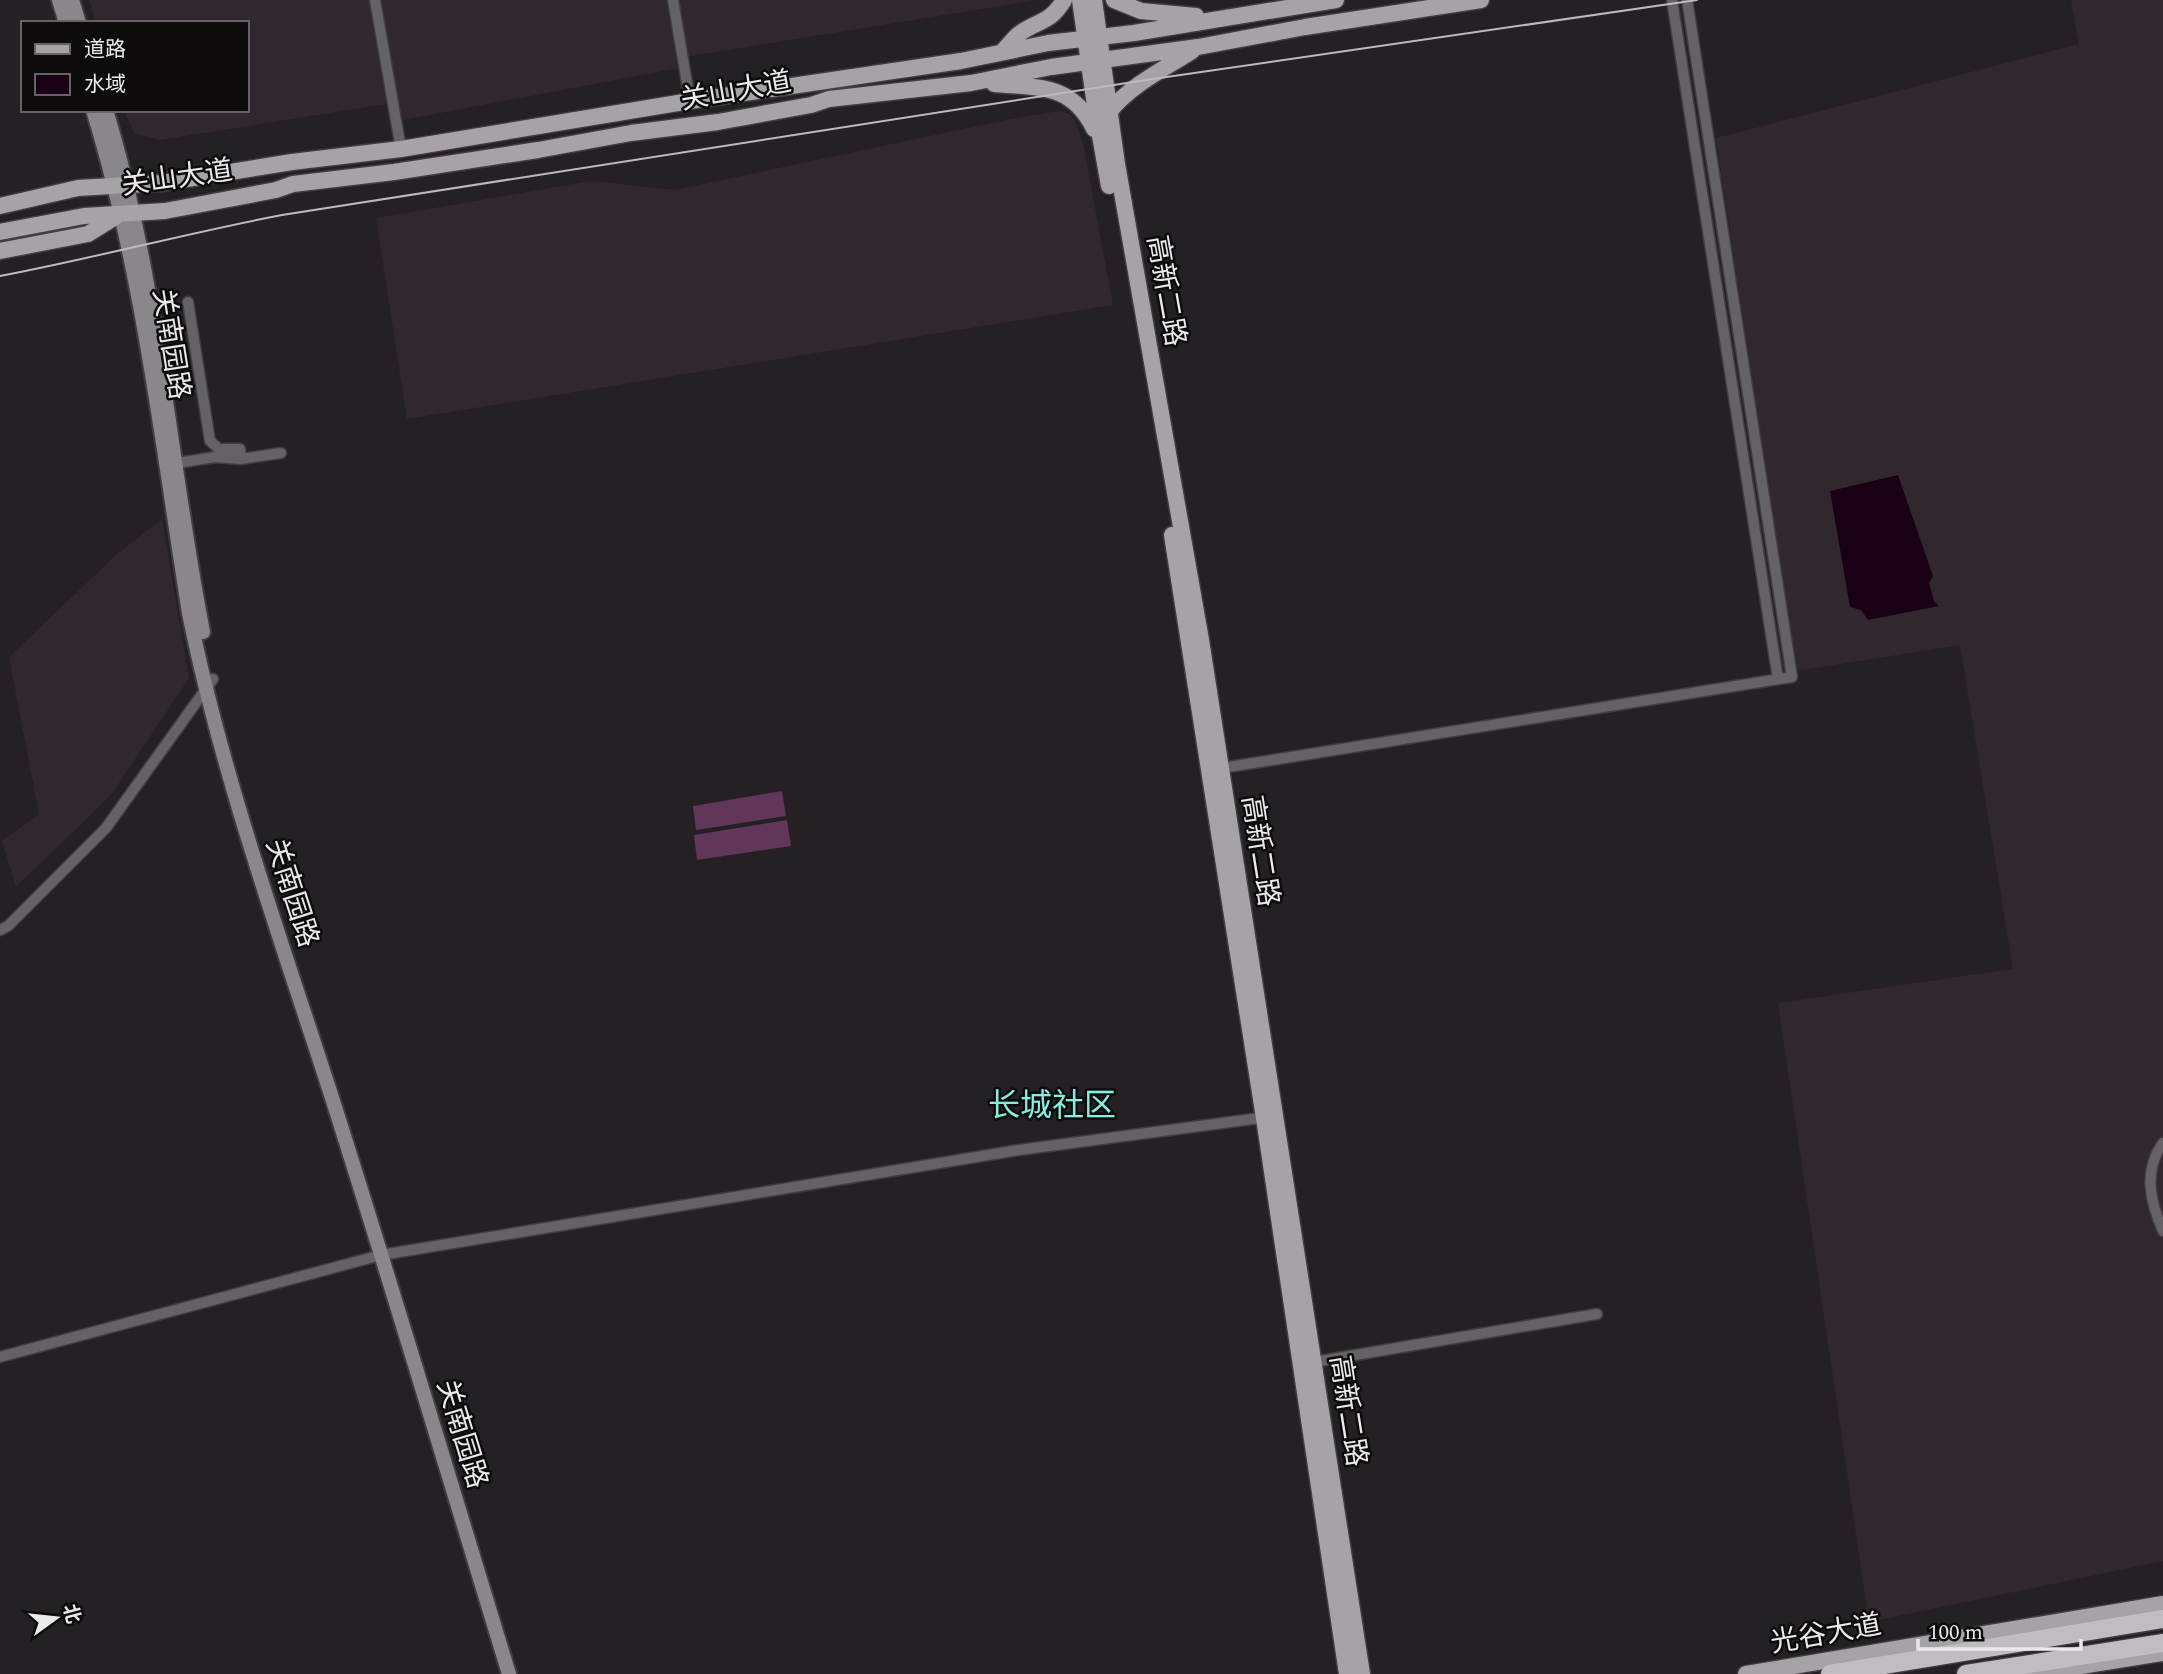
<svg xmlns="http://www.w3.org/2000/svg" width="2163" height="1674" font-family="Spectral,'Noto Sans SC',serif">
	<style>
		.built { fill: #31282f }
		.green { fill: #613659 }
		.water { fill: #190015 }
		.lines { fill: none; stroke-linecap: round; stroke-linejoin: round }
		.street-casing { stroke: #413c40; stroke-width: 13 }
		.secondary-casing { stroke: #413c40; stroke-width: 18 }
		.primary-casing { stroke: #413c40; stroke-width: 19 }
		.highway-casing { stroke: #413c40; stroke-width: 21 }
		.street { stroke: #646264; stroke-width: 10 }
		.secondary { stroke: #8a8689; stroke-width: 14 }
		.primary { stroke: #a7a2a6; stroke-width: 16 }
		.highway { stroke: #c1bcc0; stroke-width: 18 }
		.tram { stroke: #bdb9bc; stroke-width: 2 }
		.labels { text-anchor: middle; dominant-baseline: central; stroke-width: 5; stroke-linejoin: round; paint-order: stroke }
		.street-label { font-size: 28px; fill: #ece8eb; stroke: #0d0b0c }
		.quarter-label { font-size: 32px; fill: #86eee0; stroke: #0d0b0c }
	</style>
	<rect width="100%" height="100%" fill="#252024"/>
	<path class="built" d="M89,0H1036L678,58L679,68L403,120L399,102L159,140L134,133L124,110H247V23H96Z
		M2071,0H2163V1561L1869,1622L1778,1003L2013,969L1960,645L1796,671L1716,138L2079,44Z
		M1059,111L1070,114L1075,121L1083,143L1113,305L407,419L376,218L591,181L675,190L1006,120Z
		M162,519L189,678L111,795L16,887L2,841L39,814L9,657L116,555Z"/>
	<path class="green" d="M782,791L786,816L696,830L693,806Z
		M787,820L791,846L697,860L694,835Z"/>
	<path class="water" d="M1898,475L1933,576L1929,583L1934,601L1939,606L1868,620L1861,610L1850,607L1830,491Z"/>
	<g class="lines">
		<defs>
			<path id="street" d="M375,0L401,149
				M673,0L690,101
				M1672,0L1778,679
				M188,302L210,441L219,449H240L241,459
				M171,464L215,457L241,459L281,453
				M1216,769L1792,677L1687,0
				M0,930L8,926L106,828L213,679
				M2163,1143C2143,1171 2150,1201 2163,1231
				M0,1357L381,1255L1019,1150L1268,1117
				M1314,1362L1597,1314"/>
			<path id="secondary" d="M59,0L66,23
				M72,0L79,23
				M93,110C143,273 162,445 189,613C223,780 282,942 334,1104C394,1293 451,1484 509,1674
				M106,110C158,280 169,458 203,632"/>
			<path id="primary" d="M1080,0L1096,113L1109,186
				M1094,0L1117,164L1201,640L1362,1674
				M1114,0L1141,11L1196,16
				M1003,51C1008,46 1013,39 1019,34C1037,20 1050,24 1064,0
				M994,84C1038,88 1072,83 1094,129
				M1110,111C1131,85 1164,69 1192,51
				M0,206L78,188L162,183L292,162L401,149L690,101L961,61L1048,43L1134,33L1336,0
				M0,232L84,216L165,211L276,190L293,184L394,172L538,150L631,133L718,122L811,105L829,99L971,83L1051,67L1198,47L1305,27L1481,0
				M0,251L88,234L117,216
				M1172,535L1264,1118L1347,1674
				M1746,1674L2163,1604
				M2031,1674L2163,1653"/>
			<path id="highway" d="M1830,1674L2163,1619
				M1966,1674L2163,1643"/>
		</defs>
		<use href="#street" class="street-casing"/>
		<use href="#secondary" class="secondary-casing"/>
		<use href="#primary" class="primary-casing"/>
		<use href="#highway" class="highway-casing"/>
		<use href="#street" class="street"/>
		<use href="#secondary" class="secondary"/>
		<use href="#primary" class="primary"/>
		<use href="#highway" class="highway"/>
		<path class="tram" d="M0,276C95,258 187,233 282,215L1146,80L1697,0"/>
	</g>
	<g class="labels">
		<g class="street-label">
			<text transform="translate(736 91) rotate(-10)">关山大道</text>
			<text transform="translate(177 178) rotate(-8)">关山大道</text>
			<text transform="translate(1166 291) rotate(80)">高新二路</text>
			<text transform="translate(171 344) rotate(81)">关南园路</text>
			<text transform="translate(1260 851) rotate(81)">高新二路</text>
			<text transform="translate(292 893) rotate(72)">关南园路</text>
			<text transform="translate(1348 1411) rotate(81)">高新二路</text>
			<text transform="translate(462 1434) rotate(73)">关南园路</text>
			<text transform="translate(1826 1634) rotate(-10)">光谷大道</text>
		</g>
		<g class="quarter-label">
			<text x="1052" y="1106">长城社区</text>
		</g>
	</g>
	<rect x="21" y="21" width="228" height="91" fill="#0d0b0c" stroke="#666365" stroke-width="2"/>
	<rect x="35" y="44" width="35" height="10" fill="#a7a2a6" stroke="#666365" stroke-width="2"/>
	<text x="84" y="56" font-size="21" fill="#ece8eb">道路</text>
	<rect x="35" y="74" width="35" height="21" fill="#190015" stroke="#666365" stroke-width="2"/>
	<text x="84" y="91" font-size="21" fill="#ece8eb">水域</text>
	<g transform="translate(56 1618) rotate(75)" stroke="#0d0b0c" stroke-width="5" paint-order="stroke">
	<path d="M0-5L12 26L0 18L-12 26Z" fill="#ece8eb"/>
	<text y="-10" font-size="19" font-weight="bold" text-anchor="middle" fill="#ece8eb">北</text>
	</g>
	<path d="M1918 1639v10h163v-10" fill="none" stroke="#ece8eb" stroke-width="3.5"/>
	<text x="1928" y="1639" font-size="21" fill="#ece8eb" stroke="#0d0b0c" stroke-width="5" paint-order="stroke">100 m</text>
</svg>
